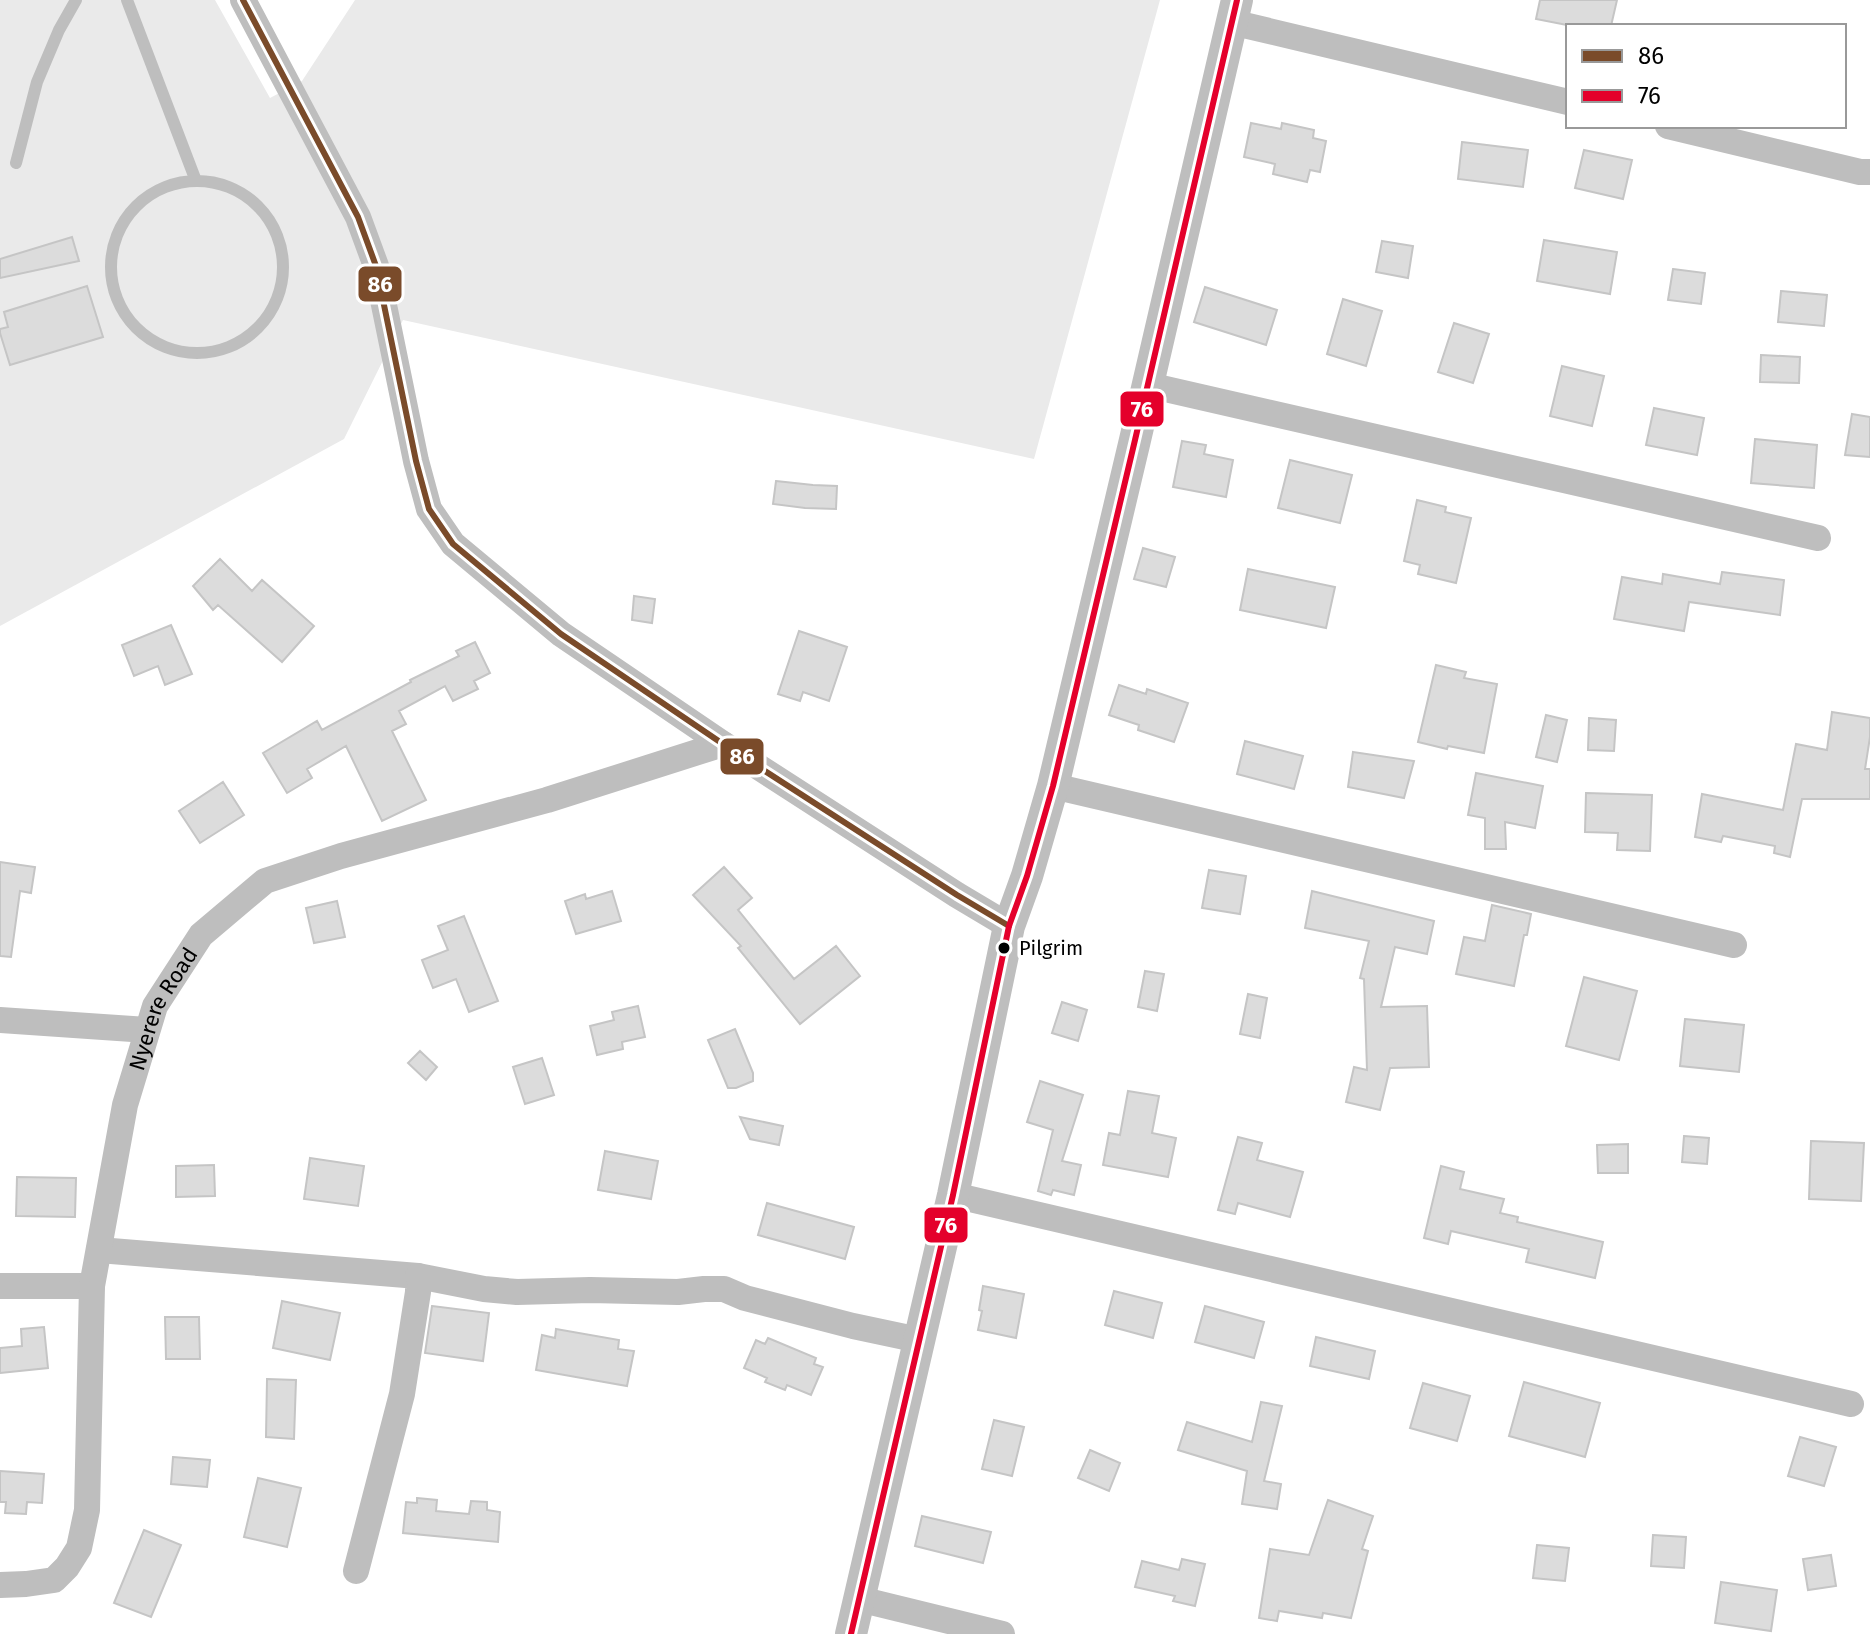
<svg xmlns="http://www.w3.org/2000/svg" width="1870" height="1634" font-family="'Fira Sans',sans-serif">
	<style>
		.green { fill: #eaeaea }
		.building { fill: #dcdcdc; stroke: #c5c5c5; stroke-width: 2 }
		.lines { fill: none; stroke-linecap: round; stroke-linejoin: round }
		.service { stroke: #bebebe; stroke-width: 12 }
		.minor { stroke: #bebebe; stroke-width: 26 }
		.tertiary { stroke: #bebebe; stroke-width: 32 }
		.bus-1-casing { stroke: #fff; stroke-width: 12 }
		.bus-2-casing { stroke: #fff; stroke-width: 12 }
		.bus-1 { stroke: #7a4b2a; stroke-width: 6 }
		.bus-2 { stroke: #e4002b; stroke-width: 6 }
		.bus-dot { fill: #000; stroke: #fff; stroke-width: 3 }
		.labels { text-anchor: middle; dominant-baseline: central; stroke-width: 7; stroke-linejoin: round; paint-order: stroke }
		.bus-label { font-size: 20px; fill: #000; stroke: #fff; text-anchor: start }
		.street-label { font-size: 22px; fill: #000; stroke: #fff }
		.line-badge { stroke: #fff; stroke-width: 3 }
		.badge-label { font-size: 22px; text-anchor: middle; font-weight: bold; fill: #fff }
	</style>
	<rect width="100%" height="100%" fill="#fff"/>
	<path class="green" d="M0,0H215L270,98L302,81L355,0H1160L1034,459L403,320L344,439L0,626Z"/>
	<path class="building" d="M1540,0H1617L1611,26H1572L1536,19Z
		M1251,123L1281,129L1282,123L1314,130L1313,138L1326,141L1320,172L1310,170L1307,182L1273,174L1275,164L1244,157Z
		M1462,142L1528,150L1523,187L1458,179Z
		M1584,150L1632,160L1623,199L1575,188Z
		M72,237L79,261L0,278V259Z
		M1544,240L1617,252L1610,294L1537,281Z
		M1382,241L1413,246L1408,278L1376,272Z
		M1673,269L1705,273L1701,304L1668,300Z
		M87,286L103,337L10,365L0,333V329L8,327L4,312Z
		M1205,287L1277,310L1266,345L1194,322Z
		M1781,291L1827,295L1824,326L1778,322Z
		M1343,299L1382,311L1366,366L1327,354Z
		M1454,323L1489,334L1473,383L1438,372Z
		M1761,355L1800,357L1799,383L1760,382Z
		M1562,366L1604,376L1592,426L1550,416Z
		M1654,408L1704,418L1697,455L1646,445Z
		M1852,414L1870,417V457L1845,455Z
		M1755,439L1817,445L1814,488L1751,483Z
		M1182,441L1206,445L1204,454L1233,460L1226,497L1173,487Z
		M1290,460L1352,475L1340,523L1278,508Z
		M776,481L813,485L837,486L836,509L805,508L773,504Z
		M1417,500L1446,507L1445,512L1471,518L1456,583L1418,574L1420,565L1404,561Z
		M1143,548L1175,557L1166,587L1134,579Z
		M220,559L252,591L262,580L314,626L282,662L218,605L213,610L193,586Z
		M1248,569L1335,587L1326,628L1240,610Z
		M1722,572L1784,580L1780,615L1689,602L1684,631L1614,619L1622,577L1662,584L1663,574L1720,584Z
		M634,596L655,599L652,623L632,620Z
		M171,625L192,674L165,685L158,666L134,676L122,645Z
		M799,631L847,647L829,701L803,692L800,701L778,694Z
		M475,642L490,673L474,681L478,689L453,701L445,686L399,711L406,724L392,731L426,800L382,821L346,746L307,769L312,778L287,793L263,753L317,721L322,730L411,682L410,680L459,656L456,651Z
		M1436,665L1466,672L1464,678L1497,684L1484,753L1448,746L1447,749L1418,742Z
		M1119,685L1146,694L1147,689L1188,703L1174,742L1138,730L1139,725L1109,715Z
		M1832,712L1870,718V737L1865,769H1870V799H1802L1790,857L1774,853L1775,846L1723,836L1721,842L1695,837L1702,794L1783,810L1796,744L1827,750Z
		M1546,715L1567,720L1557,762L1536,757Z
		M1589,718L1616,720L1614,751L1588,750Z
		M1245,741L1303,756L1294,789L1237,774Z
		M1353,752L1414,761L1404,798L1348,787Z
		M1476,773L1543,786L1535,828L1505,822L1506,849H1485V818L1468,815Z
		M223,782L244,815L200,843L179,811Z
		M1586,793L1652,795L1650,851L1617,850L1618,833L1585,832Z
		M0,862L35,867L31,893L20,891L11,957L0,956Z
		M724,867L752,898L738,910L794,979L836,946L860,976L800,1024L738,948L741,946L693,895Z
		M1209,870L1246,876L1240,914L1202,908Z
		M612,891L621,921L576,934L565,901L585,894L586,899Z
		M1312,891L1434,921L1427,954L1395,947L1381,1007L1427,1006L1429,1067L1390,1068L1380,1110L1346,1102L1354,1067L1367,1070L1364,979L1360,978L1369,941L1305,928Z
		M337,901L345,937L314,943L306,908Z
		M1492,905L1531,914L1527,935H1524L1514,986L1456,974L1464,937L1485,941Z
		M464,916L498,1001L469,1012L456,979L433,988L422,960L448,950L438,926Z
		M1145,971L1164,974L1157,1011L1138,1007Z
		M1584,977L1637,991L1619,1060L1566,1046Z
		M1248,994L1267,998L1260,1038L1240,1034Z
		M1062,1002L1087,1010L1078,1041L1052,1033Z
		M638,1006L645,1037L622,1042L623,1049L597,1055L590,1026L614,1020L612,1012Z
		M1685,1019L1744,1025L1739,1072L1680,1066Z
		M735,1029L753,1073V1081L736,1088H728L708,1040Z
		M420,1051L437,1067L426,1080L408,1063Z
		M542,1058L554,1095L525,1104L513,1067Z
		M1040,1081L1083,1095L1062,1161L1081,1165L1074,1195L1053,1190L1051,1195L1038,1191L1053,1130L1027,1122Z
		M1128,1091L1159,1096L1152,1133L1176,1138L1168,1177L1103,1165L1109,1133L1120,1135Z
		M740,1117L783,1126L779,1145L750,1139Z
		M1684,1136L1709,1138L1707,1164L1682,1162Z
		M1238,1137L1262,1143L1257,1160L1303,1172L1290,1217L1238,1203L1235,1214L1218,1210Z
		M1811,1141L1864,1143L1861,1201L1809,1199Z
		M1628,1144V1173H1598L1597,1145Z
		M605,1151L658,1161L651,1199L598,1190Z
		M310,1158L364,1166L358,1206L304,1199Z
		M214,1165L215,1196L176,1197V1166Z
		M1441,1166L1464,1172L1460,1189L1504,1199L1500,1213L1518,1217L1517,1222L1603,1242L1595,1278L1526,1262L1529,1249L1451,1231L1448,1244L1424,1238Z
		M17,1177L76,1178L75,1217L16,1216Z
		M767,1203L854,1227L845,1259L758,1235Z
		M983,1286L1024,1294L1016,1338L978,1330L982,1311L979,1310Z
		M1114,1291L1162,1303L1153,1338L1105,1325Z
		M282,1301L340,1313L330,1360L273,1348Z
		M432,1306L489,1313L483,1361L425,1353Z
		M1205,1306L1264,1322L1254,1358L1195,1342Z
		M165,1317H199L200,1359H166Z
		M44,1327L48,1368L0,1373V1348L22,1346L21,1329Z
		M556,1329L619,1340L618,1349L634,1351L627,1386L536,1370L542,1335L555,1338Z
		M1316,1337L1375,1351L1369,1379L1310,1366Z
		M768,1338L816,1358L814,1364L823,1367L811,1395L787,1385L785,1390L765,1382L767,1378L744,1368L756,1340L765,1344Z
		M267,1379L296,1380L294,1439L266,1437Z
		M1524,1382L1600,1403L1585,1457L1509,1436Z
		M1423,1383L1470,1396L1457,1441L1410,1428Z
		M1261,1402L1282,1406L1264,1481L1281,1484L1277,1509L1242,1504L1247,1471L1178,1450L1187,1422L1252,1442Z
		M994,1420L1024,1427L1012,1476L982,1469Z
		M1800,1437L1836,1447L1824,1486L1788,1476Z
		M1090,1450L1120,1463L1109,1491L1078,1478Z
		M173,1457L210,1460L207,1487L171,1484Z
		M0,1471L44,1474L42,1503L27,1502L26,1514L5,1513L6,1502H0Z
		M258,1478L301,1488L287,1547L244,1537Z
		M417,1498L437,1500L436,1511L469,1514L471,1501L487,1502V1510L500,1512L498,1542L403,1533L406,1502L417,1503Z
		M1328,1500L1373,1516L1362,1549L1368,1551L1351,1618L1323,1613L1322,1618L1279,1611L1277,1621L1259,1618L1270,1549L1309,1555Z
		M922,1516L991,1532L983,1563L915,1546Z
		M144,1530L181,1545L151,1617L114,1603Z
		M1653,1535L1686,1537L1684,1568L1651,1566Z
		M1537,1545L1569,1548L1565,1581L1533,1578Z
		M1831,1555L1836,1586L1808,1590L1803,1559Z
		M1182,1559L1205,1564L1195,1606L1173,1601L1175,1596L1135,1587L1142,1561L1179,1570Z
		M1721,1582L1777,1590L1771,1631L1715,1623Z"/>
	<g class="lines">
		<path class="service" d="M127,0L196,181
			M16,163L37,82L59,30L76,0
			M111 267a86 86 0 1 1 172 0a86 86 0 1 1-172 0Z"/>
		<g class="minor">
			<path d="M243,0L358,217L376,266L416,461L429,509L453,544L561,634L723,744L957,895L1009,926"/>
			<path d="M1231,22L1568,102"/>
			<path d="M1668,126L1860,172H1870"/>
			<path d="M1148,385L1818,538"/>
			<path d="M1053,786L1734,945"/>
			<path d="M0,1020L147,1030"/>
			<path d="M953,1195L1851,1404"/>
			<path d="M99,1250L418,1276V1292L402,1394L356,1571"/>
			<path d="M418,1276L484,1289L517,1292L590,1290L678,1292L704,1289H724L745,1298L853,1326L919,1340"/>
			<path d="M0,1286H92"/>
			<path id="s1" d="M0,1585L26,1584L54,1580L67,1567L79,1548L87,1510L92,1286L125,1105L155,1006L201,935L265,881L341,856L547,800L723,744"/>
			<path d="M859,1599L1002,1634"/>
		</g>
		<path class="tertiary" d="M851,1634L953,1195L1009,926L1027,876L1053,786L1135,440L1237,0"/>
		<defs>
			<path id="bus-1" d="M243,0L358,217L376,266L416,461L429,509L453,544L561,634L723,744L957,895L1009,926"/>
			<path id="bus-2" d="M851,1634L953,1195L1009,926L1027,876L1053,786L1135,440L1237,0"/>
		</defs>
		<use href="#bus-1" class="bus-1-casing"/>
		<use href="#bus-2" class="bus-2-casing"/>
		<use href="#bus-1" class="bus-1"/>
		<use href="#bus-2" class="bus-2"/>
	</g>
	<circle class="bus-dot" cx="1004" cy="948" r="7"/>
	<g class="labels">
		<g class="bus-label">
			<text x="1019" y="948">Pilgrim</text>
		</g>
		<g class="street-label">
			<text stroke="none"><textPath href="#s1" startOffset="646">Nyerere Road</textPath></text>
		</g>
	</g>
	<g class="line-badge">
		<rect x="357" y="265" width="46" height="38" rx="8" fill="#7a4b2a"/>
		<rect x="1119" y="390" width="46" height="38" rx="8" fill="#e4002b"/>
		<rect x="719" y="737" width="46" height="39" rx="8" fill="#7a4b2a"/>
		<rect x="923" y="1206" width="46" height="38" rx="8" fill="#e4002b"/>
	</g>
	<g class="badge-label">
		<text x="380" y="292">86</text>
		<text x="1142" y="417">76</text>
		<text x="742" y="764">86</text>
		<text x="946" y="1233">76</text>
	</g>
	<rect x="1566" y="24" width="280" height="104" fill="#ffffff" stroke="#999999" stroke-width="2"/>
	<rect x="1582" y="50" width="40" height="12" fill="#7a4b2a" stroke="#999999" stroke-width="2"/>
	<text x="1638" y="64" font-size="24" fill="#000000">86</text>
	<rect x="1582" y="90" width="40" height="12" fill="#e4002b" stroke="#999999" stroke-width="2"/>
	<text x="1638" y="104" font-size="24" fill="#000000">76</text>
</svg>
